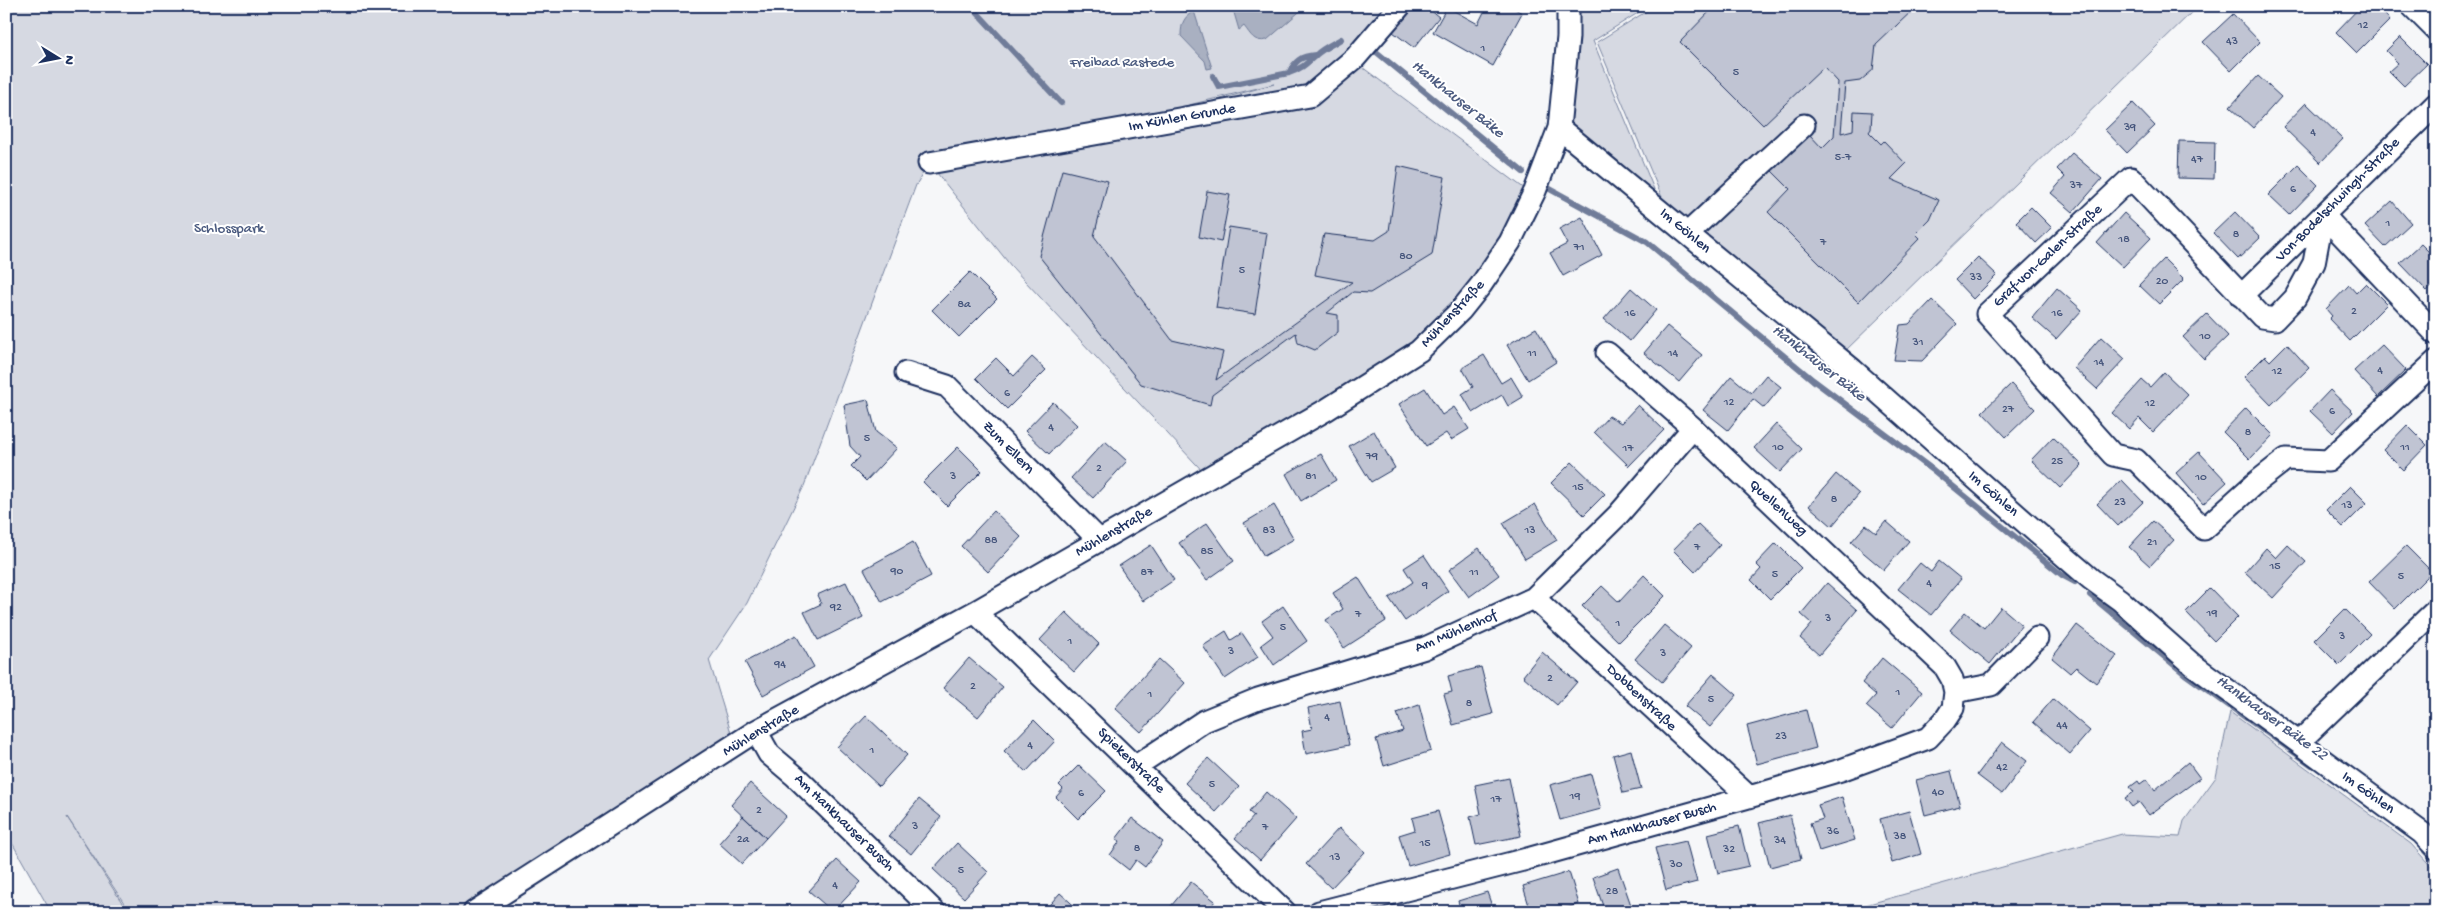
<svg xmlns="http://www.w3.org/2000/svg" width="2442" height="918" font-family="'Gochi Hand',sans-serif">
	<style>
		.green { fill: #d6d9e2; stroke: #7884a0; fill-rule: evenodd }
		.water { fill: #a9b0c1; stroke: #707c99 }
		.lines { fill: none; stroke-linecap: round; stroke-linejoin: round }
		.stream { stroke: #707c99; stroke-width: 6 }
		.building { fill: #c0c4d3; stroke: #1b2f5e }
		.minor-casing { stroke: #1b2f5e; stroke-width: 25 }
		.minor { stroke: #fff; stroke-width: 21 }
		.labels { text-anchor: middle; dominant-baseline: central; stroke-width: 4; stroke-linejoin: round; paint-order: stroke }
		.number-label { font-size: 12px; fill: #44547b }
		.park-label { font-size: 15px; fill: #4a5a7f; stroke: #fff }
		.street-label { font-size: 15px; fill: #1b2f5e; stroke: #fff }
		.water-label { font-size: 16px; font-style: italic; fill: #4d5c81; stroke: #fff }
	</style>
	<rect width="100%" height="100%" fill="#f6f7f9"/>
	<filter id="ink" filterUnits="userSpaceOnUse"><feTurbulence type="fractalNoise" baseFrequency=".02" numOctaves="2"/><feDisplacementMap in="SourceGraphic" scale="10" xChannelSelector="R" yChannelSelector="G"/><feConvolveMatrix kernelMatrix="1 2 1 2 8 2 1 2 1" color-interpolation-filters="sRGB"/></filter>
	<g filter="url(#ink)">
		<path class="green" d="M6,6H1395L1354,61L1529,192L1522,220L1419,351L1209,478L1011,266L929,163L916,185L804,486L747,603L709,660L732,736L474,912H130L67,817L128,912H51L6,832ZM1274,84L1103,132L1100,127Z
			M1572,6H1649L1593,41L1660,204L1565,127Z
			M1655,6H2198L1842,354L1666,207L1597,42Z
			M2230,712L2411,844L2436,872V912H1840L2122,834L2180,837L2184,821L2216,777Z"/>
		<path class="water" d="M1232,6H1306L1267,40C1254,43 1251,35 1244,26L1239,30Z
			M1194,11L1212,68L1207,69L1205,61L1181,36C1181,23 1184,17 1194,11Z"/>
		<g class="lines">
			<path class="stream" d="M971,6L1061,103
				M1374,50L1523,172
				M1289,73C1295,61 1301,56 1315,55
				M1213,76L1219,87L1289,73C1303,68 1306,64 1316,55C1323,48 1333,44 1341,39
				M1548,188L1647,242L1813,380L1933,470L2062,575L2075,582
				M2090,595L2185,674L2312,765
				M2425,851L2436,863"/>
		</g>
		<path class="building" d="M1413,6H1425L1439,17L1414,48L1393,32Z
			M1487,6H1510L1522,13L1493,66L1433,32L1447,7L1478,24Z
			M1715,6H1917L1876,45L1873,70L1860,81L1845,83L1841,133L1853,130L1854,111L1872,112L1871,129L1869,132L1881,144L1884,141L1906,164L1891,179L1939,200L1930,220L1916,234L1920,238L1858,302L1768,212L1790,189L1772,171L1810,135L1822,148L1834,136L1838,82L1824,67L1763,125L1680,42Z
			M2361,6H2377L2390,20L2357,53L2336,32Z
			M2233,14L2260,42L2231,71L2203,42Z
			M2400,37L2427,64L2404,86L2389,71L2398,63L2386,51Z
			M2258,76L2281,97L2253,128L2230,107Z
			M2133,103L2155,126L2127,153L2105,130Z
			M2306,103L2343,139L2320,163L2283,127Z
			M2179,141L2215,142L2214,179L2178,178Z
			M2072,153L2102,179L2073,212L2051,193L2065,177L2057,169Z
			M2298,165L2318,185L2289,215L2268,195Z
			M1398,166L1445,177L1432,255L1370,293L1353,292L1327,313L1338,315V332L1315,350L1298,343L1296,333L1212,395L1210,405L1141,384L1039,256L1062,170L1108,181L1094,236L1172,340L1223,352L1216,380L1352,282L1315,275L1324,234L1375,240L1389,231Z
			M1207,191L1230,195L1221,242L1199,237Z
			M2392,201L2411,223L2385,247L2365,226Z
			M2031,207L2052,228L2036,243L2016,222Z
			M2235,212L2260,238L2238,259L2213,233Z
			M2124,213L2151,238L2123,267L2097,243Z
			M1582,217L1602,255L1563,276L1550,253L1567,244L1559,229Z
			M1229,227L1267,233L1255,314L1216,308Z
			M2421,244L2430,253L2436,248V283L2427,291L2400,263Z
			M1978,257L1997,275L1973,299L1955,280Z
			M2164,259L2184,279L2159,304L2139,285Z
			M970,272L997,299L959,337L932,310Z
			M2366,283L2387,304L2350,341L2329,319L2332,316L2326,309L2349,285L2356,293Z
			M1631,288L1656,310L1630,341L1604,319Z
			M2057,288L2082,310L2056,339L2032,318Z
			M1932,300L1957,324L1922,361L1894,360L1900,325L1909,324Z
			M2207,314L2228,336L2204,359L2183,337Z
			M1667,326L1702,355L1679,382L1644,353Z
			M1536,328L1556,362L1528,380L1507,345Z
			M2101,337L2125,359L2097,389L2074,368Z
			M2287,344L2309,368L2271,405L2244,377L2265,356L2270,361Z
			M2382,345L2406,370L2378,397L2354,371Z
			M1484,355L1501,383L1511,377L1523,397L1508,406L1502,395L1473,413L1462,394L1473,387L1462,368Z
			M1032,357L1046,370L1007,409L976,378L996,358L1014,376Z
			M2164,372L2188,395L2153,432L2139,418L2129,429L2112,413L2142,380L2150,387Z
			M1766,375L1781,387L1764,408L1753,399L1728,430L1703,410L1731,376L1751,393Z
			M2011,384L2035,409L2006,437L1982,412Z
			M1425,388L1442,415L1454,407L1469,429L1451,440L1446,433L1426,446L1399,404Z
			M2330,390L2353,412L2333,433L2310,411Z
			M868,400L876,432L897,448L866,481L851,466L860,457L850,446L844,405Z
			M1053,402L1077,425L1049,454L1025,431Z
			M1638,405L1664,430L1629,466L1594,432L1609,416L1621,423Z
			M2246,408L2273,435L2250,459L2223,432Z
			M1776,424L1802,449L1780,472L1754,448Z
			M2407,425L2427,445L2403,470L2383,450Z
			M1374,431L1395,468L1371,482L1349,446Z
			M2053,437L2082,465L2060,488L2031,460Z
			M1105,441L1127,461L1093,498L1071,478Z
			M958,447L982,471L947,506L923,482Z
			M2199,452L2227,482L2203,504L2176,473Z
			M1321,454L1336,480L1301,501L1286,474Z
			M1572,462L1605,494L1584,515L1551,483Z
			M1836,474L1859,494L1832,526L1809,506Z
			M2122,480L2143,502L2118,526L2097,504Z
			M2350,486L2367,503L2343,527L2326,510Z
			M1535,504L1557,540L1525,559L1503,523Z
			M1274,505L1294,539L1264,556L1244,523Z
			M994,511L1021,537L988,572L961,546Z
			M1886,521L1909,541L1884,570L1851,542L1866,525L1876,533Z
			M2153,521L2174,540L2150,566L2129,547Z
			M1207,523L1234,561L1207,580L1179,543Z
			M1698,524L1720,545L1695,572L1673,550Z
			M913,542L931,576L882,602L864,569Z
			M1776,543L1801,568L1770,599L1751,580L1761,569L1756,564Z
			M1151,545L1174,580L1143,601L1119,566Z
			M2288,545L2306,562L2273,598L2245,572L2266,548L2276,558Z
			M2406,546L2432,572L2395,609L2369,582Z
			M1479,548L1499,575L1469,597L1449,570Z
			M1424,555L1448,591L1405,621L1389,598L1413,582L1404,568Z
			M1939,561L1961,579L1931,615L1898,589L1920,563L1931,572Z
			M1644,575L1665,596L1619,642L1582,606L1602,586L1619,602Z
			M1358,577L1386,621L1344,648L1326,620L1343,609L1333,593Z
			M846,582L863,618L818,640L804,612L821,604L817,595Z
			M1827,583L1857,610L1819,655L1800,638L1812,624L1801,614Z
			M2210,588L2238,617L2214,641L2186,612Z
			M1283,606L1307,641L1274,665L1261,645L1273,636L1262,621Z
			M2001,607L2022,625L1990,664L1950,630L1965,612L1984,628Z
			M2345,609L2370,634L2339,665L2314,640Z
			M1066,612L1099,644L1074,672L1040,640Z
			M1664,625L1691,648L1662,682L1635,659Z
			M2077,625L2117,656L2096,683L2076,667L2070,673L2052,658Z
			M1226,631L1231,640L1242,633L1258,657L1225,679L1203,646Z
			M796,635L814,667L763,695L745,662Z
			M1542,652L1577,682L1557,705L1523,676Z
			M969,658L1003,687L978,717L943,688Z
			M1882,658L1922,692L1892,728L1866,706L1876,695L1862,683Z
			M1159,659L1185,683L1141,732L1115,708Z
			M1481,667L1493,714L1453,725L1444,694L1452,692L1448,676Z
			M1713,674L1737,695L1710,727L1685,706Z
			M2053,699L2090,731L2070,754L2033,722Z
			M1340,701L1349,745L1306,754L1302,731L1312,729L1308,708Z
			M1419,705L1431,751L1384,766L1376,739L1403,731L1397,713Z
			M1806,710L1816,748L1757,764L1747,726Z
			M866,716L907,755L879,786L837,747Z
			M1034,720L1055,741L1026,772L1004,751Z
			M2002,742L2027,761L2002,794L1977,775Z
			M1631,750L1641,789L1623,793L1613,755Z
			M1208,758L1239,787L1216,812L1185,783Z
			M2188,762L2200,778L2149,815L2139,802L2132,807L2125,798L2134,792L2130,787L2138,781L2140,784L2147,779L2155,790Z
			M1079,765L1106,791L1078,819L1056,797L1063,789L1059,785Z
			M1951,771L1960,806L1925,815L1916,780Z
			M1591,774L1601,809L1560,820L1550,785Z
			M1509,778L1521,836L1476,845L1470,817L1481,814L1475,785Z
			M750,783L786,816L766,838L731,805Z
			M1266,792L1296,819L1260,860L1235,838L1254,816L1249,812Z
			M1842,797L1855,840L1819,851L1810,823L1823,819L1818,805Z
			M919,799L941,817L911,854L889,836Z
			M1438,811L1450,854L1408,866L1399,835L1415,830L1412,818Z
			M1909,811L1921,854L1892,863L1880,819Z
			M1790,815L1801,859L1770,867L1759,823Z
			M743,816L766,838L742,864L719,843Z
			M1132,818L1163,842L1145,867L1136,860L1129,870L1110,855L1120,841L1116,839Z
			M1739,826L1749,866L1718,873L1708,834Z
			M1339,828L1365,852L1331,888L1306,864Z
			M1686,841L1697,882L1666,890L1655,848Z
			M957,843L988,872L964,898L933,869Z
			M837,860L861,882L833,912L809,891Z
			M1618,868L1632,908L1620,912H1605L1593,877Z
			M1569,872L1579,904L1553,912H1531L1523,886Z
			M1191,882L1215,901L1207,912H1166Z
			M1487,892L1494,912H1461L1458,901Z
			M1060,893L1081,912H1043Z
			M880,904L888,912H873Z"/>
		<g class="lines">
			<defs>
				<path id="minor" d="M2412,6L2436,30
					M1559,128L1853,370L2036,532L2091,579L2120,600L2192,664L2422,833L2436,848
					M929,163L1310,96L1355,58L1400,6
					M2323,215L2314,263L2295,298L2275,319L2262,317L2131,178L1987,314L2113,455L2136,460L2204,529L2253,485L2286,459L2328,461L2436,361
					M2323,215L2436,334
					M1688,233L1804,125
					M2241,296L2436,104
					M906,373L947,386L1099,540
					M1534,598L1749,797
					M975,612L1285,912
					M1955,692L1991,685L2037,638
					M756,731L769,754L795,776L935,912
					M2299,742L2436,610
					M1136,766L1204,721L1258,699L1425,648L1534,598L1618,515L1693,428
					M474,912L756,731L975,612L1326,410L1419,351L1461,310L1481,285L1510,242L1535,191L1559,128L1568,37V6
					M1319,912L1527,859L1749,797L1841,770L1928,738L1945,720L1953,708L1955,692L1952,679L1945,667L1693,428L1607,353"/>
			</defs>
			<use href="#minor" class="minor-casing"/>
			<use href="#minor" class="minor"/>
		</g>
	</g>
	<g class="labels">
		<g class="number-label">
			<text x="2363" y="26">12</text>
			<text x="2232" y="42">43</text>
			<text x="1483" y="49">1</text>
			<text x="1736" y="73">5</text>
			<text x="2130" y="128">39</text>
			<text x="2313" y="133">4</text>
			<text x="1843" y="158">5-7</text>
			<text x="2197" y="160">47</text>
			<text x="2076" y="186">37</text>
			<text x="2293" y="190">6</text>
			<text x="2388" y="224">1</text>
			<text x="2236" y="235">8</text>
			<text x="2124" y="240">18</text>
			<text x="1823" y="243">7</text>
			<text x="1579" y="248">71</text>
			<text x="1406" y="257">80</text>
			<text x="1242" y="271">5</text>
			<text x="1976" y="278">33</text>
			<text x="2162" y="282">20</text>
			<text x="964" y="305">8a</text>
			<text x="2354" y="312">2</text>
			<text x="1630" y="314">16</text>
			<text x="2057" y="314">16</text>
			<text x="2205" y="337">10</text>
			<text x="1918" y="343">31</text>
			<text x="1532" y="354">11</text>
			<text x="1673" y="354">14</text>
			<text x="2099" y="363">14</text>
			<text x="2380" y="371">4</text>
			<text x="2277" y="372">12</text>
			<text x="1007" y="394">6</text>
			<text x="1729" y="403">12</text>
			<text x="2150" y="404">12</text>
			<text x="2008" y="410">27</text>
			<text x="2332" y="412">6</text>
			<text x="1051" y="428">4</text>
			<text x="2248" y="433">8</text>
			<text x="867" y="439">5</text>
			<text x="1778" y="448">10</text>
			<text x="2405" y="448">11</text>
			<text x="1628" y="449">17</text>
			<text x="1372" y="457">79</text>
			<text x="2057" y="462">25</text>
			<text x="1099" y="469">2</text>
			<text x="953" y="477">3</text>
			<text x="1311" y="477">81</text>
			<text x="2201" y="478">10</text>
			<text x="1578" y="488">15</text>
			<text x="1834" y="500">8</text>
			<text x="2120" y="503">23</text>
			<text x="2347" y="506">13</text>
			<text x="1269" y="531">83</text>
			<text x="1530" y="531">13</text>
			<text x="991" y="541">88</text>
			<text x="2152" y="543">21</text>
			<text x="1697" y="548">7</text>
			<text x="1207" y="552">85</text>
			<text x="2275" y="567">15</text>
			<text x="897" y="572">90</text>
			<text x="1147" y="573">87</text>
			<text x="1474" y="573">11</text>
			<text x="1775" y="575">5</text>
			<text x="2401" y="577">5</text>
			<text x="1929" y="584">4</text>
			<text x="1425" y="586">9</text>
			<text x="836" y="608">92</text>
			<text x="2212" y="614">19</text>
			<text x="1358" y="615">7</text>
			<text x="1828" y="619">3</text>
			<text x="1618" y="624">1</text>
			<text x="1283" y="628">5</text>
			<text x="2342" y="637">3</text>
			<text x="1070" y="642">1</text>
			<text x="1231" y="652">3</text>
			<text x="1663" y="654">3</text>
			<text x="780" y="665">94</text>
			<text x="1550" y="679">2</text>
			<text x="973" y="687">2</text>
			<text x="1898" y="693">1</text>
			<text x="1150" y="695">1</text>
			<text x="1711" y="700">5</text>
			<text x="1469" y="704">8</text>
			<text x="1327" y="718">4</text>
			<text x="2062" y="726">44</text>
			<text x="1781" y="737">23</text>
			<text x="1030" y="746">4</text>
			<text x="872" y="751">1</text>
			<text x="2002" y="768">42</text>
			<text x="1212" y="785">5</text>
			<text x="1938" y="793">40</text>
			<text x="1081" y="794">6</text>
			<text x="1575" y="797">19</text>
			<text x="1496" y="800">17</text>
			<text x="759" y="811">2</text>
			<text x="915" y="827">3</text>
			<text x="1265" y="828">7</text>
			<text x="1833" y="832">36</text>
			<text x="1900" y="837">38</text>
			<text x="743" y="840">2a</text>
			<text x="1780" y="841">34</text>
			<text x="1425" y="844">15</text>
			<text x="1137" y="849">8</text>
			<text x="1729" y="850">32</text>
			<text x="1335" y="858">13</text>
			<text x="1676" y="865">30</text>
			<text x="961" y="871">5</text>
			<text x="835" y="886">4</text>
			<text x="1612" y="892">28</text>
		</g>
		<g class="park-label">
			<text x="1122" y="63">Freibad Rastede</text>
			<text x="229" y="229">Schlosspark</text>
		</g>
		<g class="street-label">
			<text transform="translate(1182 118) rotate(-10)">Im Kühlen Grunde</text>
			<text transform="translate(2338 200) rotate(-45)">Von-Bodelschwingh-Straße</text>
			<text transform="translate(1685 231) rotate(40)">Im Göhlen</text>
			<text transform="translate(2048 256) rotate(-43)">Graf-von-Galen-Straße</text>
			<text transform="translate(1453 314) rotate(-47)">Mühlenstraße</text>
			<text transform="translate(1008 448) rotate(46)">Zum Ellern</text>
			<text transform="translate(1993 494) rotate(41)">Im Göhlen</text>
			<text transform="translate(1778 508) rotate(43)">Quellenweg</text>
			<text transform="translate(1114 532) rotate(-30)">Mühlenstraße</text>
			<text transform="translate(1456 632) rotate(-23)">Am Mühlenhof</text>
			<text transform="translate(1641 698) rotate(43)">Dobbenstraße</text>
			<text transform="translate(761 731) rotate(-31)">Mühlenstraße</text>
			<text transform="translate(1131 761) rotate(44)">Spiekerstraße</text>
			<text transform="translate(2368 793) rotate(36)">Im Göhlen</text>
			<text transform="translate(844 823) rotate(44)">Am Hankhauser Busch</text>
			<text transform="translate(1652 824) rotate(-15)">Am Hankhauser Busch</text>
		</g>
		<g class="water-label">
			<text transform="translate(1457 100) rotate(39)">Hankhauser Bäke</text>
			<text transform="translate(1818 364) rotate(38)">Hankhauser Bäke</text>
			<text transform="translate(2271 719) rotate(36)">Hankhauser Bäke 22</text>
		</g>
	</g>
	<rect width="2442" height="918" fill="none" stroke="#fff" stroke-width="25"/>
	<rect x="12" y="12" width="2417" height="893" fill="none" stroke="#1b2f5e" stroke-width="2" filter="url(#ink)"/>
	<g transform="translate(58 58) rotate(100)" stroke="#ffffff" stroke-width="4" paint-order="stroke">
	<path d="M0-4L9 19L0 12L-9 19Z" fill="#1b2f5e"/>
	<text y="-8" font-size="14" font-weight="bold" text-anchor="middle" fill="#1b2f5e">N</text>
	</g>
</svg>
